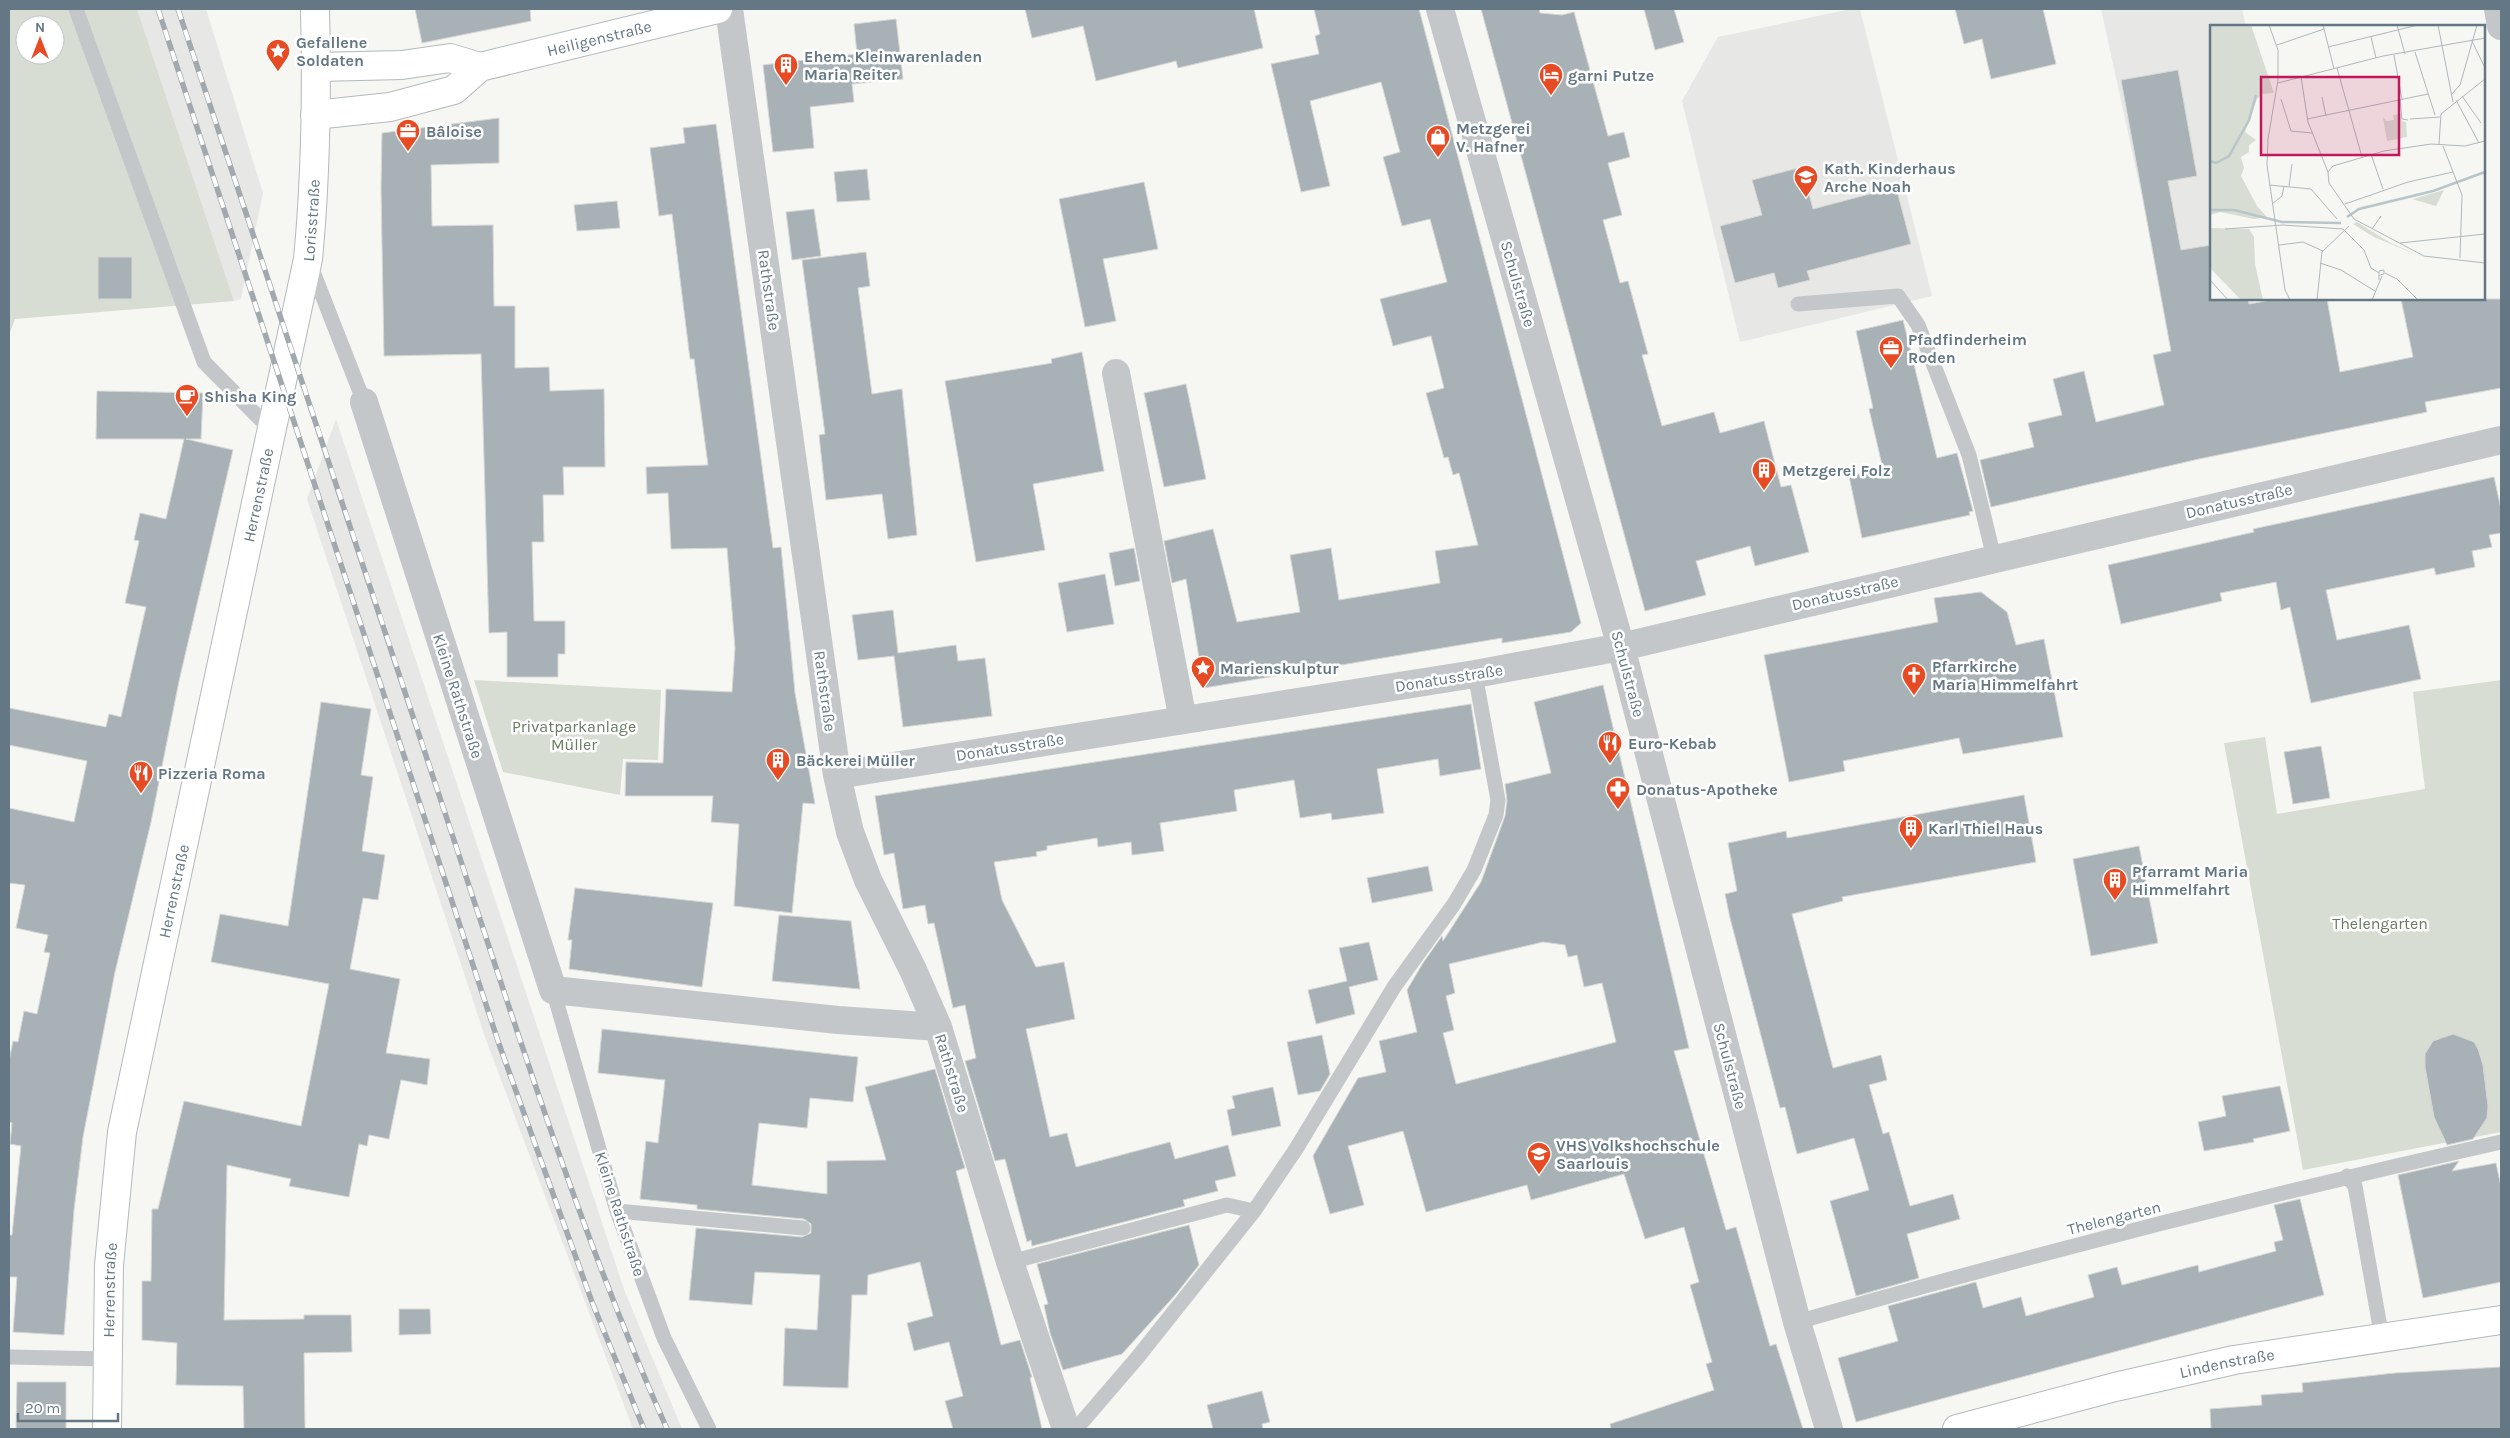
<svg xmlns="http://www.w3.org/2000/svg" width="2510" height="1438" font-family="Karla,sans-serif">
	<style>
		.built { fill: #e7e8e6 }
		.green { fill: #d7ddd3; fill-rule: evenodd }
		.building { fill: #a8b1b6; stroke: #d7d7d5; fill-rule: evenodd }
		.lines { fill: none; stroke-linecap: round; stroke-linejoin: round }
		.secondary-casing { stroke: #b3b9bd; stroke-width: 30 }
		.lane { stroke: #c3c7ca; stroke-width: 15 }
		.street { stroke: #c3c7ca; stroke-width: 28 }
		.secondary { stroke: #fff; stroke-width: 28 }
		.rail-casing { stroke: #a1a9ae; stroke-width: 5.5 }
		.rail { stroke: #fff; stroke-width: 4; stroke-dasharray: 11; stroke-linecap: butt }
		.labels { text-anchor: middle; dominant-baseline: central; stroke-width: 5; stroke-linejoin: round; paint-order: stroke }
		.street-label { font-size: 16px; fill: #647784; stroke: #fff }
		.poi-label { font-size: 16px; font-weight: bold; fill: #647784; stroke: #fff; text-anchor: start }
		.park-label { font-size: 16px; fill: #697b63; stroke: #fff }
		.inset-river { fill: none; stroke: #b9c6c9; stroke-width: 2.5 }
		.inset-road { fill: none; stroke: #afb8bc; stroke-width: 1 }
		.view { fill: #c2185b; fill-opacity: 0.15; stroke: #c2185b; stroke-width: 2.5 }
		.inset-edge { fill: none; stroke: #647784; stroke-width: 2.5 }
	</style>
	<rect width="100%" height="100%" fill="#f6f6f2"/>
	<path class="built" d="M137,9H206L263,193L241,299L234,301Z
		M1851,9H1860L1932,296L1740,342L1682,101L1718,37Z
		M2101,9H2242L2246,26H2211V299H2253L2283,441L2199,459Z
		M336,419L625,1292L682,1429H633L486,1040L307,499Z"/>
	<path class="green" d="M9,9H137L234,301L15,319L9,335ZM25,25H55V55H25Z
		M474,680L661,690L658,760L623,759L620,795L503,772Z
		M2501,680V1132L2303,1170L2224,743L2265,737L2277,814L2425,789L2413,692Z"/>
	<path class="building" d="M415,9H530L531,21L422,43Z
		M1025,9H1254L1263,48L1178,68L1176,61L1096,81L1083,26L1032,38Z
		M1314,9H1419L1581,623L1571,632L1502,643V638L1204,688L1186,579L1172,583L1164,541L1213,529L1237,622L1300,612L1290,555L1331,548L1339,600L1440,583L1435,551L1478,545L1459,473L1453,475L1448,457L1444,458L1426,393L1444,388L1431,336L1393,346L1380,299L1447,282L1430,219L1402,226L1383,157L1400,152L1381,82L1310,101L1330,186L1301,192L1271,64L1319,54L1315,36L1320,34Z
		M1481,9H1539L1540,13L1562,15L1574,12L1608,136L1624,132L1630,157L1608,163L1622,215L1603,220L1620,283L1628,281L1648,354L1642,355L1662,426L1714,412L1720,433L1764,421L1781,487L1791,485L1809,552L1755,566L1750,546L1696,561L1706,595L1645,611Z
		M1644,9H1674L1684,42L1655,50Z
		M1955,9H2043L2056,64L1991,79L1982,39L1964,44Z
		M896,19L903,79L852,84L854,102L810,107L814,148L773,152L763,65L857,54L854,24Z
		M2178,70L2197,176L2168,181L2181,250L2211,245V299H2248L2249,304L2277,299H2327L2340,372L2413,357L2401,299H2501V388L2425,402L2427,412L2199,459L1991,507L1980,460L2034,447L2028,423L2062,415L2053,379L2084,371L2096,422L2164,405L2153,355L2171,351L2121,80Z
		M499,118V163L431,165L432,226L493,225L494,306H515V368L549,367L550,391L604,389L605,467H563L564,495H543L544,542H532L534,621H565V654H558V677H507V632L489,633L481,354L384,356L381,188L382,133Z
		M716,124L773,548L781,547L795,693L815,804L803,803L792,913L734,906L739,824L711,822L713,796H625L626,762L663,763L666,689L732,692L735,648L727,548L671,549L668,493L647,494L646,467L708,465L694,359H690L672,214L659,216L650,148L685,143L683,128Z
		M1802,167L1813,209L1896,187L1911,244L1807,271L1810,280L1778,288L1774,273L1735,283L1720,226L1762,215L1752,180Z
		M867,169L870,200L837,202L834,172Z
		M1144,182L1158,249L1103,259L1116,321L1085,327L1059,199Z
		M617,201L620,228L577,231L574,205Z
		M814,209L821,256L792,260L786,212Z
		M866,252L870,286L858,288L872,394L902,389L917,535L888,539L882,494L826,500L819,435L825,434L802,260Z
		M98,257H132V299H98Z
		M1903,320L1937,458L1957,453L1973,511L1969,512L1970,515L1862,538L1849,476L1883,469L1869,409L1873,408L1856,331Z
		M1082,352L1104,471L1033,484L1045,550L976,562L945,381L1052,363L1051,359Z
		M1186,384L1206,479L1164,487L1144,393Z
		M97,391L203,393L201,439H186L233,450L179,681L151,822L115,972L83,1137L74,1210L64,1335L13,1332L17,1277H9V1235H12L21,1146L10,1144L12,1123L9,1122V1061L13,1041L18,1042L24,1011L37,1014L50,953L44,952L48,935L16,928L25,885L9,883V808L74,822L87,761L9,745V708L106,727L109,714L121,717L146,607L125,603L139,541L134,540L140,513L166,519L184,439H96Z
		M2494,477L2501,509V533L2489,535L2492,547L2472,551L2475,567L2436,575L2434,568L2326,590L2337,640L2409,625L2421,679L2311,703L2290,607L2281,610L2276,582L2220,593L2222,601L2121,624L2108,565L2254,532L2253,529Z
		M1134,548L1140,581L1115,586L1109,553Z
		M1105,574L1114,624L1067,632L1058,583Z
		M1981,592L2007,612L2016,645L2044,639L2063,737L1963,754L1959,738L1843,761L1845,771L1789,782L1764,655L1938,622L1934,598Z
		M893,610L898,653L956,645L958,661L985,658L992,716L903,727L894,656L858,660L852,615Z
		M1603,685L1689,1048L1674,1051L1726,1230L1736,1227L1770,1346L1776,1344L1803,1429H1611L1610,1424L1714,1390L1706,1364L1712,1362L1690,1285L1699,1282L1684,1227L1645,1239L1624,1174L1531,1200L1527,1185L1426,1212L1403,1131L1348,1146L1364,1205L1330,1214L1313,1156L1358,1078L1386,1072L1379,1041L1417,1032L1407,990L1423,963L1442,936L1443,941L1481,882L1505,816L1507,801L1505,784L1551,773L1534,702ZM1543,942L1565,945L1568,957L1577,955L1584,987L1602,983L1616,1042L1456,1084L1443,1033L1454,1030L1446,996L1455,993L1449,964Z
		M321,702L371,709L361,775L373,777L362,851L385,855L378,900L363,898L350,969L400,979L386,1053L430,1059L427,1085L401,1080L389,1139L369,1135L367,1146L359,1144L349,1197L289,1186L291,1179L227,1165L224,1320L304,1319V1315H351L352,1352L304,1353L305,1429H244L243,1386L176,1385L177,1343L142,1340V1281H151L152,1209H158L184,1101L301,1126L329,984L211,962L220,914L288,926Z
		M1471,704L1481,769L1440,776L1438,759L1377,769L1384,813L1332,820L1331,813L1300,818L1294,780L1234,790L1237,811L1160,823L1164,851L1132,855L1131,842L1098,847L1097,838L1047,846V850L1036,852L1037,856L994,862L1002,900L1036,967L1064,962L1075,1019L1026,1029L1050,1137L1067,1133L1076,1167L1170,1142L1175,1159L1228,1145L1236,1176L1215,1181L1218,1191L1183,1200L1185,1206L1032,1246L1031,1240L1027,1242L1005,1159L995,1161L965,1061L976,1058L965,1005L953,1008L934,923L928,924L925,905L903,909L894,853L884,855L875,796Z
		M2321,746L2330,798L2293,804L2284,752Z
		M2024,795L2036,862L1842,897L1843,901L1792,914L1833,1068L1881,1055L1887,1080L1869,1085L1883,1134L1889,1132L1910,1206L1953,1194L1960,1219L1907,1234L1919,1278L1856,1296L1830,1201L1869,1190L1854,1138L1797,1154L1785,1107L1780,1108L1730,918L1725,894L1737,891L1728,843L1786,831L1787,838Z
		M2139,846L2158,943L2091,956L2073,859Z
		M1428,866L1433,891L1372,903L1367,878Z
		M575,888L713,903L702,987L569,969L572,940H568Z
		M779,915L851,921L860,989L772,981Z
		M1369,942L1378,980L1349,987L1355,1014L1316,1024L1308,990L1347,981L1339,948Z
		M602,1029L858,1057L853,1102L810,1098L807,1128L759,1123L752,1185L827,1194V1161L886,1160L865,1087L935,1069L965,1168L956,1171L1001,1345L1020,1340L1032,1377L1030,1378L1042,1429H953L945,1401L963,1396L949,1342L914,1351L907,1323L933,1316L920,1262L868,1275L867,1295H852L848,1388L783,1386L785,1328L817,1330L820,1275L755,1272L752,1305L689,1300L696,1228L802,1237L811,1233V1224L804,1219L697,1209V1205L640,1199L646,1141L658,1143L665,1080L598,1073Z
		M2453,1034L2474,1042L2478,1049L2483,1065L2488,1106L2487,1118L2473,1139L2447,1145L2434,1117L2425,1067V1054L2433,1041Z
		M1322,1035L1330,1074L1320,1091L1298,1095L1287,1042Z
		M2280,1086L2290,1131L2253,1139L2254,1142L2204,1151L2198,1122L2226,1116L2222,1096Z
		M1273,1087L1281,1126L1232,1136L1227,1110L1235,1108L1232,1096Z
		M2459,1161L2452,1171L2496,1163L2501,1187V1282L2423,1298L2398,1175Z
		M2300,1199L2324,1295L1856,1422L1838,1358L1898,1341L1888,1306L1976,1282L1983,1308L2021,1297L2026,1316L2094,1297L2088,1275L2117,1267L2122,1285L2198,1265L2199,1272L2276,1251L2274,1242L2283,1240L2274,1205Z
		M1189,1225L1199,1265L1176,1294L1122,1354L1063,1370L1050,1333L1044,1305L1048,1304L1037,1264Z
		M399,1309H430L431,1334L399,1335Z
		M2501,1367V1429H2211L2210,1409L2262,1405L2261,1395L2303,1392L2302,1383L2395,1373Z
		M17,1382H66V1429H16Z
		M1262,1391L1270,1422L1262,1424L1263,1429H1213L1207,1405Z"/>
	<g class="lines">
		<defs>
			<g id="secondary">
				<path d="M317,67L402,65L450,58L480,67"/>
				<path id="s1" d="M315,115L390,107L454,90L480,67L718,9"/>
				<path id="s2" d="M107,1429L109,1265L122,1132L308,259C316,176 317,92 315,9"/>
				<path id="s3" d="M1957,1429L2115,1387L2234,1360L2501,1320"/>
			</g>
		</defs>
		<use href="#secondary" class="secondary-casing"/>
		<path class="lane" d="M76,9L204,362L270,429
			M310,264L364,402
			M1798,304L1898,296L1918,325L1969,455L1994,558
			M553,990L617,1211L664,1338L709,1429
			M2347,1176L2355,1186L2382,1338
			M617,1211L803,1228
			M1010,1262L1227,1205L1254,1211
			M1797,1322C2030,1255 2265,1195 2501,1142
			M9,1357L107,1359
			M1076,1429L1137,1358L1254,1211L1296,1149L1394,987L1454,904L1474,870L1496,815L1498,800L1475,674"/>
		<path class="street" d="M729,9L837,775L850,832L868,880L913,970L938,1027L1010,1262L1066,1429
			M1440,9L1621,647L1797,1322L1829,1429
			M2498,9L2501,26
			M1116,373L1183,720
			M364,402L553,990L838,1020L938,1027
			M837,775L1475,674L1621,647L2501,440"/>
		<use href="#secondary" class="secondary"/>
		<defs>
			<path id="rail" d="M158,9L499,1044L592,1302L644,1429
				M178,9C266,274 355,539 442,804C512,1014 577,1227 667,1429"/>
		</defs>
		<use href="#rail" class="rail-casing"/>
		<use href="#rail" class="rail"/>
	</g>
	<defs>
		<symbol id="sight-pin" viewBox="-11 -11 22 30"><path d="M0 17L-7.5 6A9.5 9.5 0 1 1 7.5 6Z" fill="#e64b23" stroke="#fff"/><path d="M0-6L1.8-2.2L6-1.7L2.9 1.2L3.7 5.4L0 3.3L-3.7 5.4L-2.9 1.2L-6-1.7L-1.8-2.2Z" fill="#fff"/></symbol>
		<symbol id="building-pin" viewBox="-11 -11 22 30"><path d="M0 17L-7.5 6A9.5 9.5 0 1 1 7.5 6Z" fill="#e64b23" stroke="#fff"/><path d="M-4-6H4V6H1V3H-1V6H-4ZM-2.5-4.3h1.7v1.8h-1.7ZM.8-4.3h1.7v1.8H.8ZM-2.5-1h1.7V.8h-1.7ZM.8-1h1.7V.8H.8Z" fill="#fff"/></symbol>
		<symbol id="hotel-pin" viewBox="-11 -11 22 30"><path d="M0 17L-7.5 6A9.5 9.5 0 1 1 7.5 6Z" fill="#e64b23" stroke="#fff"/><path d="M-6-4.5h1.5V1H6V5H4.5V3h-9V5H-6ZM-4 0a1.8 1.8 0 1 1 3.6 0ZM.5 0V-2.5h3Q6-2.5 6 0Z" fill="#fff"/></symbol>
		<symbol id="office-pin" viewBox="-11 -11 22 30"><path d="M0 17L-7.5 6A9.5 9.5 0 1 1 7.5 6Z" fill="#e64b23" stroke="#fff"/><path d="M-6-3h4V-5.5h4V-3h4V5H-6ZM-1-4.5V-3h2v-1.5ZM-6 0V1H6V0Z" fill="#fff"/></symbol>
		<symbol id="shop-pin" viewBox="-11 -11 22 30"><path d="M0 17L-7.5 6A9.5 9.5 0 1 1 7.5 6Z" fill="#e64b23" stroke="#fff"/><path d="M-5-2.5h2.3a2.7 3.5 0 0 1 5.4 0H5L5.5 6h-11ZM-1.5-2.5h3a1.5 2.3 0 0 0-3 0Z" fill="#fff"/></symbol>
		<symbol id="school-pin" viewBox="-11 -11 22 30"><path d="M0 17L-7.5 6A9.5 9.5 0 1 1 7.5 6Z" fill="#e64b23" stroke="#fff"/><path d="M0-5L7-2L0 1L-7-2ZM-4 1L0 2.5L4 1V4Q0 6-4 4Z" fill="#fff"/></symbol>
		<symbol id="cafe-pin" viewBox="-11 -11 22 30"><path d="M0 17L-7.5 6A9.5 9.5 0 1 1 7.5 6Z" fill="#e64b23" stroke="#fff"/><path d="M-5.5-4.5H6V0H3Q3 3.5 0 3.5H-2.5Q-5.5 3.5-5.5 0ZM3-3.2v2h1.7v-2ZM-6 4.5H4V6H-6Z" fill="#fff"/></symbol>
		<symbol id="church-pin" viewBox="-11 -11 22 30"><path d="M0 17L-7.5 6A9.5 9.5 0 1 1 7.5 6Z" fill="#e64b23" stroke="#fff"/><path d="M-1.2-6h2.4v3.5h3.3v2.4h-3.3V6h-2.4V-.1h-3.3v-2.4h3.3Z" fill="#fff"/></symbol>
		<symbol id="restaurant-pin" viewBox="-11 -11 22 30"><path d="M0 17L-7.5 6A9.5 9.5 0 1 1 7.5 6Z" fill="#e64b23" stroke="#fff"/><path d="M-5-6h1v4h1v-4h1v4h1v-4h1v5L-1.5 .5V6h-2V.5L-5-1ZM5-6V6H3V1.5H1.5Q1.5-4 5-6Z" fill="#fff"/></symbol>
		<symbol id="pharmacy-pin" viewBox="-11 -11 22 30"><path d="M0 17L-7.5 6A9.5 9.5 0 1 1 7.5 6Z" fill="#e64b23" stroke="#fff"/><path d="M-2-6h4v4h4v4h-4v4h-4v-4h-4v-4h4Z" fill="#fff"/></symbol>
		<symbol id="university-pin" viewBox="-11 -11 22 30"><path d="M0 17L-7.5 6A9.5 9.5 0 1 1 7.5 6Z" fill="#e64b23" stroke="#fff"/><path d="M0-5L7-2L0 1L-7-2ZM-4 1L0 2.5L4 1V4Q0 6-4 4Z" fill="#fff"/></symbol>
	</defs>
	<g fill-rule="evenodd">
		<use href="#sight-pin" x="264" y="37" width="28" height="38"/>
		<use href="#building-pin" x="772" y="51" width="28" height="38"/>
		<use href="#hotel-pin" x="1537" y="61" width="28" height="38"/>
		<use href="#office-pin" x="394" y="117" width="28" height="38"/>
		<use href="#shop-pin" x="1424" y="123" width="28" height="38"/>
		<use href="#school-pin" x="1792" y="163" width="28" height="38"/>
		<use href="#office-pin" x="1877" y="334" width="28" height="38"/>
		<use href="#cafe-pin" x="173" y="382" width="28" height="38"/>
		<use href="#building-pin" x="1750" y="456" width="28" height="38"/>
		<use href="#sight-pin" x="1189" y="654" width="28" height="38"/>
		<use href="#church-pin" x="1900" y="661" width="28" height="38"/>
		<use href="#restaurant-pin" x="1596" y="729" width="28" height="38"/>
		<use href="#building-pin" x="764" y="746" width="28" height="38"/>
		<use href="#restaurant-pin" x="127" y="759" width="28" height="38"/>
		<use href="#pharmacy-pin" x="1604" y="775" width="28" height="38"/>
		<use href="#building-pin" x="1897" y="814" width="28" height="38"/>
		<use href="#building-pin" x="2101" y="866" width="28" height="38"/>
		<use href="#university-pin" x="1525" y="1140" width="28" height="38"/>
	</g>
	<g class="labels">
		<g class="street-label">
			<text stroke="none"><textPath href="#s1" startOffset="299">Heiligenstraße</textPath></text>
			<text stroke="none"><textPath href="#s2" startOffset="1229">Lorisstraße</textPath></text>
			<text transform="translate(1518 284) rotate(74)">Schulstraße</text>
			<text transform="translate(769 290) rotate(82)">Rathstraße</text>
			<text stroke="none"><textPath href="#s2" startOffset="949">Herrenstraße</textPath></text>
			<text transform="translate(2239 501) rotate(-13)">Donatusstraße</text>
			<text transform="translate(1845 593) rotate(-13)">Donatusstraße</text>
			<text transform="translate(1628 674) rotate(75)">Schulstraße</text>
			<text transform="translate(1449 678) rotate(-9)">Donatusstraße</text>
			<text transform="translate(825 691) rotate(82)">Rathstraße</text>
			<text transform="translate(458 696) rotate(72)">Kleine Rathstraße</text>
			<text transform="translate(1010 747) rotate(-9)">Donatusstraße</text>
			<text stroke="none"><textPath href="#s2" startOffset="544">Herrenstraße</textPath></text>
			<text transform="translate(1730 1066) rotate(75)">Schulstraße</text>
			<text transform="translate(952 1073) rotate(73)">Rathstraße</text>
			<text transform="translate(620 1214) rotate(72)">Kleine Rathstraße</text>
			<text transform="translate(2114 1218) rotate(-14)">Thelengarten</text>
			<text stroke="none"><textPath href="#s2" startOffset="139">Herrenstraße</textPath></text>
			<text stroke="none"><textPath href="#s3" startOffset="278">Lindenstraße</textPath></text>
		</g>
		<g class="poi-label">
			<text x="296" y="42">Gefallene<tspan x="296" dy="18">Soldaten</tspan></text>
			<text x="804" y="56">Ehem. Kleinwarenladen<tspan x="804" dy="18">Maria Reiter</tspan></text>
			<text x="1568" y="75">garni Putze</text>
			<text x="1456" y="128">Metzgerei<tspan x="1456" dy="18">V. Hafner</tspan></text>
			<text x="426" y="131">Bâloise</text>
			<text x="1824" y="168">Kath. Kinderhaus<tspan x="1824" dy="18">Arche Noah</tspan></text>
			<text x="1908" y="339">Pfadfinderheim<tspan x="1908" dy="18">Roden</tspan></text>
			<text x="204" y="396">Shisha King</text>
			<text x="1782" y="470">Metzgerei Folz</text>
			<text x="1932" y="666">Pfarrkirche<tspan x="1932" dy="18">Maria Himmelfahrt</tspan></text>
			<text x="1220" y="668">Marienskulptur</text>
			<text x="1628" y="743">Euro-Kebab</text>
			<text x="796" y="760">Bäckerei Müller</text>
			<text x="158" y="773">Pizzeria Roma</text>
			<text x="1636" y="789">Donatus-Apotheke</text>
			<text x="1928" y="828">Karl Thiel Haus</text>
			<text x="2132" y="871">Pfarramt Maria<tspan x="2132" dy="18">Himmelfahrt</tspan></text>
			<text x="1556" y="1145">VHS Volkshochschule<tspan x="1556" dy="18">Saarlouis</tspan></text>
		</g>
		<g class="park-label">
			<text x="574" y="726">Privatparkanlage<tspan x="574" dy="18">Müller</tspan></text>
			<text x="2380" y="923">Thelengarten</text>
		</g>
	</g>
	<g transform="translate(2210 25)">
		<rect width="275" height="275" fill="#f6f6f2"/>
		<path d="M0,0H41L64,68L52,69L47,74L35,107L46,115L39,120V127L31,132L34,143L31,151L47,181L57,192L44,194L10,187L0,190V197ZM191,89L192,96L196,97L197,112L177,116L173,92L176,96L184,95L183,90ZM234,165L226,181L202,174H203ZM147,197L179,217L212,232L164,212L143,199ZM0,203L39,204L44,212L45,239L53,275H31L0,243Z" fill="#d7ddd3"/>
		<path class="inset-river" d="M0,136L6,138L19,131L39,95L46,70M0,185H24L72,197L131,198M137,192L149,184L223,166L275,147"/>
		<path class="inset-road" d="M59,0L68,25V55L58,114L57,140L75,265L80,275M113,0L124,44M187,0L195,29M228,0L243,77M161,12L166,33M262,16L275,43M67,20L114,4M118,22L208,0M205,27L225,90M184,30L192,75M127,43L152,132M91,52L98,97L118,147M68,58L173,31L275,13M241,70L250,60L267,0M252,71L271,98M112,72L116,91M71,74L81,106L102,108M190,75L192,94L198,95M246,75L269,118M97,94L218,69M200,94L230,92M229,119L231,89L275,54M233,121L252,170L250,233M161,129L173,164M59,160L101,164L127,194M79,161L82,139M62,179L72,171L74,161M135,179L198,157L243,147M144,194L119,158L118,147L123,141L174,126L221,119L255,121L275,116M144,194L214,231L275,238M15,204L73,200L133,204L154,225L161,243L169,248M162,204L171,191L169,194M190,218L275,209M69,220L93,217L113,226M110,238L131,245L165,266M175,248L187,254L208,275M0,255L18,275M169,255V246L174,245V249L170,250M107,275L112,227L139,201M162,275L172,251"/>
		<path class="view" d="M51,52H189V130H51Z"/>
		<rect width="275" height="275" class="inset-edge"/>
	</g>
	<rect width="2510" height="1438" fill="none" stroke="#647784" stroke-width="20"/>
	<g transform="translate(40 40)"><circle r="24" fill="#ffffff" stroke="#c1c9ce"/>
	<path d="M0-4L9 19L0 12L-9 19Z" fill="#e64b23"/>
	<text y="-8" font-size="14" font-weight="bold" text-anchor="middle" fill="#647784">N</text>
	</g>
	<path d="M18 1413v8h100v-8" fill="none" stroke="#647784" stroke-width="2.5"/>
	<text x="25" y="1413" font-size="15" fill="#647784" stroke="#ffffff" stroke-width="4" paint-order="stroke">20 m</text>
</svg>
